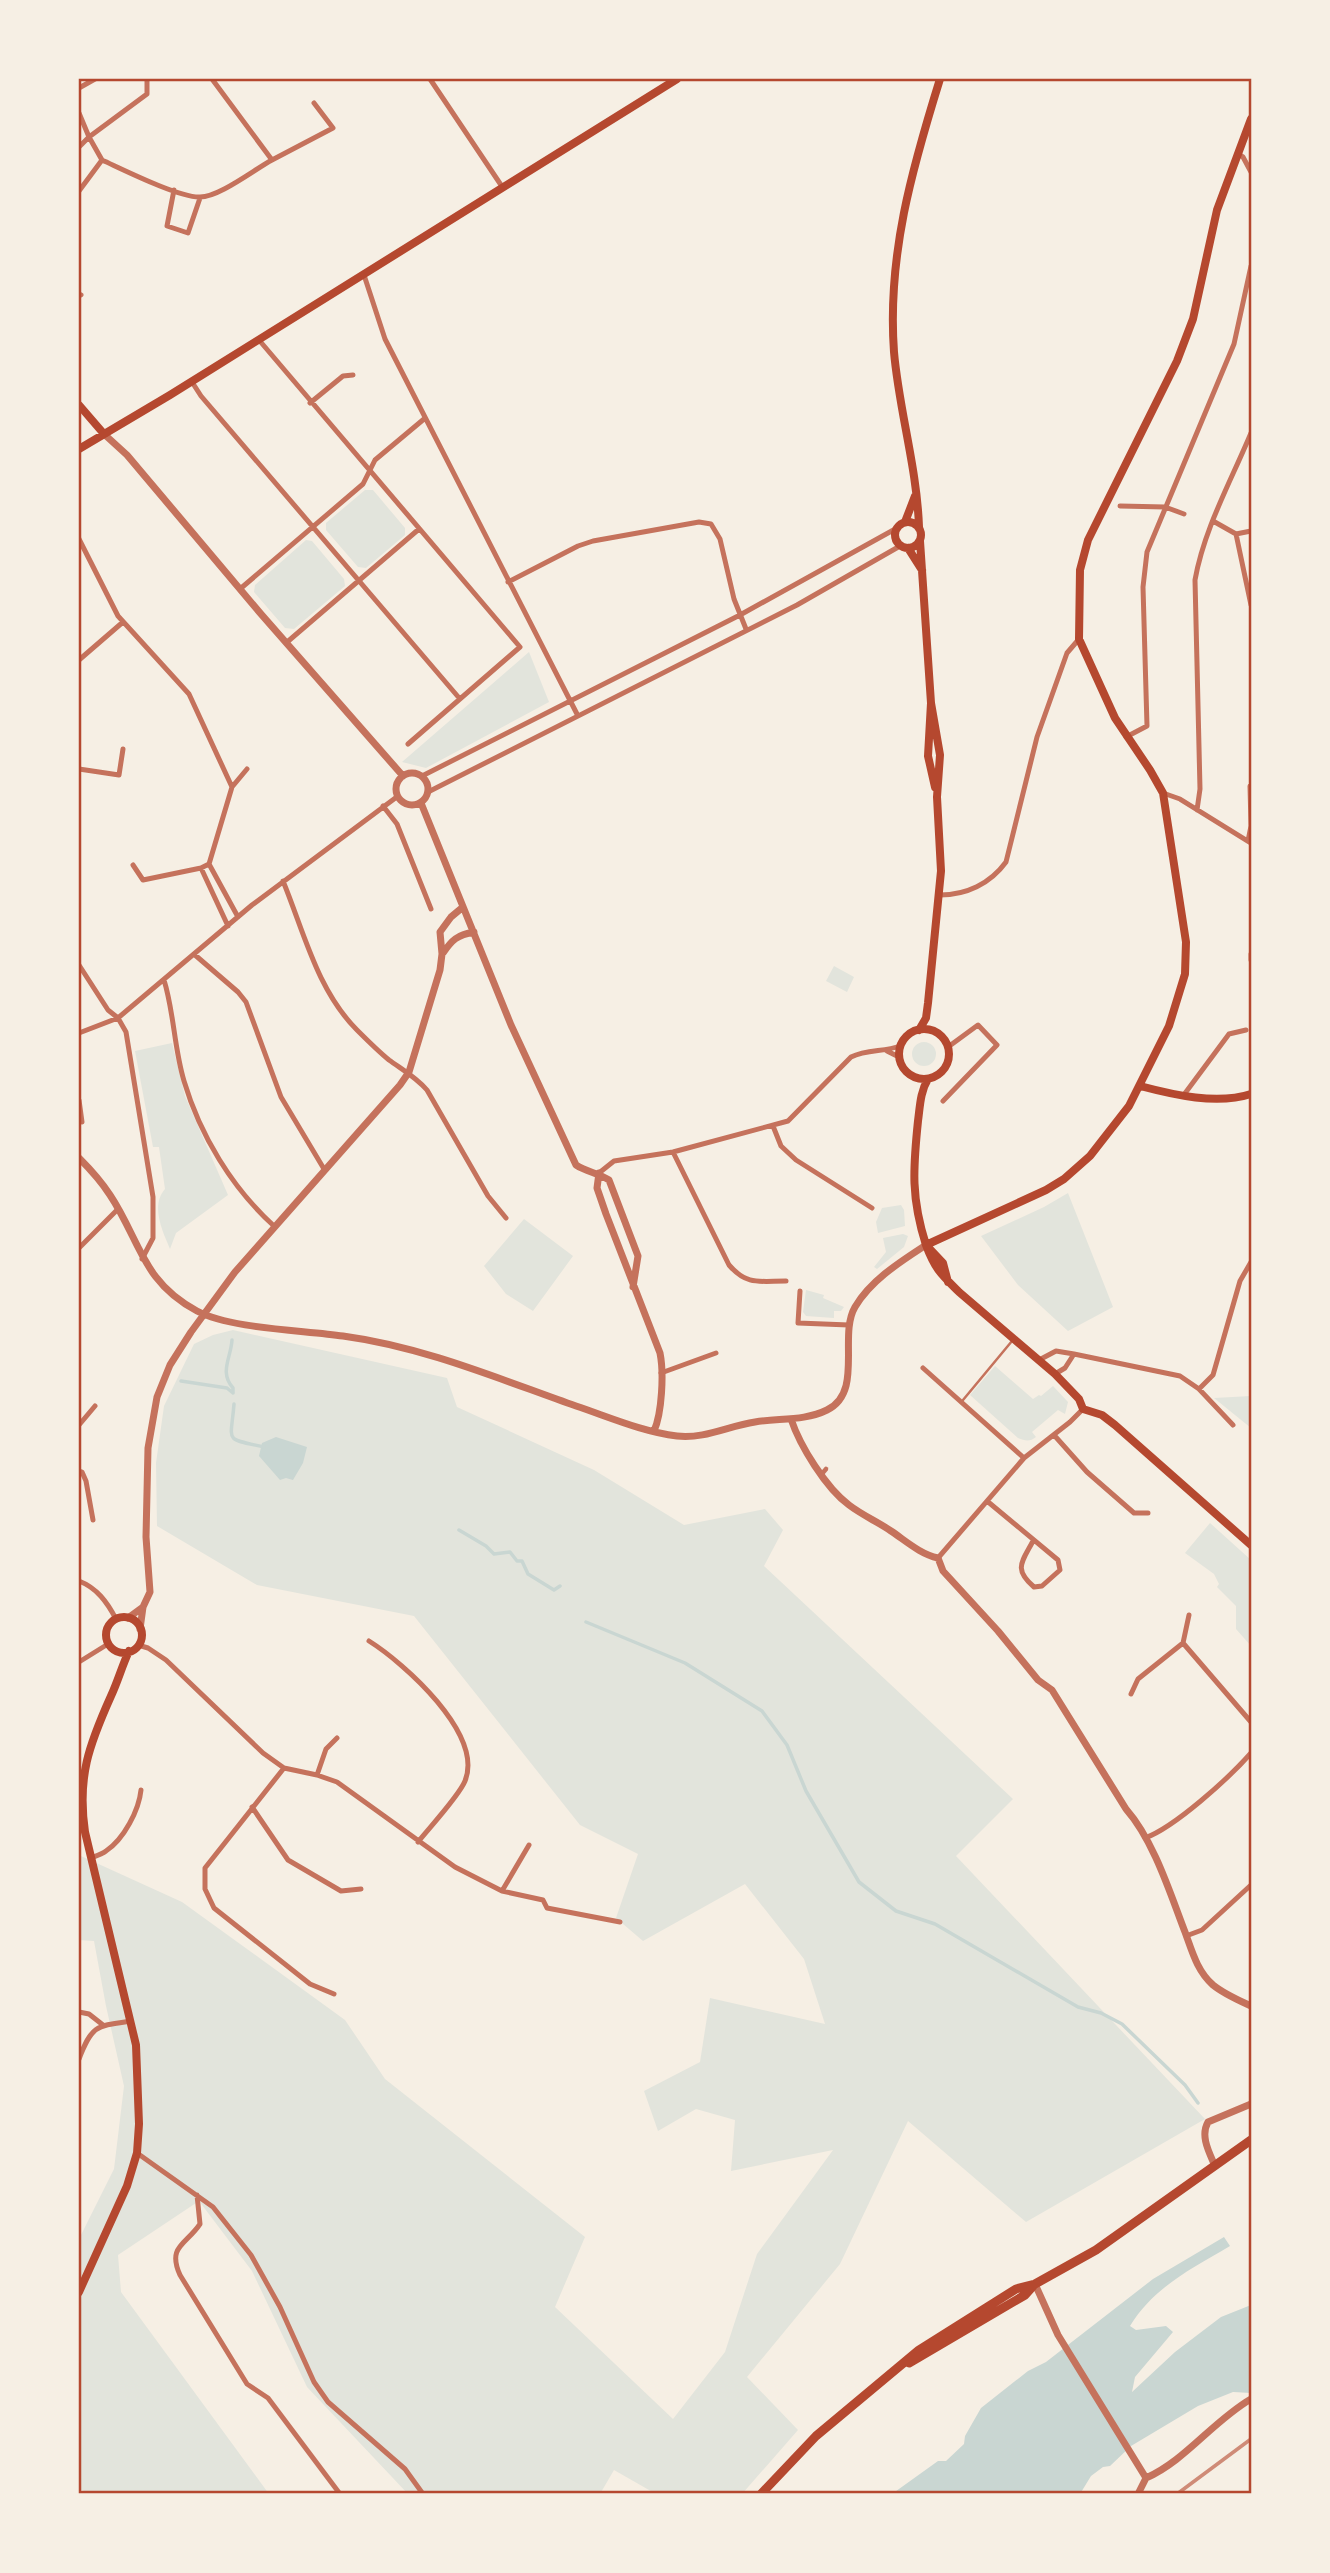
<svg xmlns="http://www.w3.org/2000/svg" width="1330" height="2573" font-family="Inter,sans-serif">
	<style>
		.green { fill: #e2e4dc }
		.water { fill: #c9d6d2 }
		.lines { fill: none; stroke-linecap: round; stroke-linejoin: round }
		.stream { stroke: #c9d6d2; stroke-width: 3.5 }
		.service { stroke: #c5725c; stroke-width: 2.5 }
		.pedestrian { stroke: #c5725c; stroke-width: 4.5 }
		.minor { stroke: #c5725c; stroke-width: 5 }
		.tertiary { stroke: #c5725c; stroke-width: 7 }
		.secondary { stroke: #b5482f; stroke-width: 8 }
		.primary { stroke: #b5482f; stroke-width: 9 }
		.rail { stroke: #cf8b77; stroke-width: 3.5 }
		.neatline { fill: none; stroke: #b5482f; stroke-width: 2.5 }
	</style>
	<rect width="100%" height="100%" fill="#f6efe4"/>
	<path class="green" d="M365,490H373L405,528V535L366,568L358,567L326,530V523Z
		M306,540L312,541L344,579L345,586L294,629L285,628L254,592L255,585Z
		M529,652L549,702L426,768L402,762Z
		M834,966L854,977L847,992L826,981Z
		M912 1054a12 12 0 1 1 24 0a12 12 0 1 1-24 0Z
		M172,1043L185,1096L228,1195L176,1233L170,1249C163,1232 150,1206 165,1189L159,1147H153L135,1051Z
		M1068,1193L1113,1307L1068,1331L1018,1285L981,1236L1044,1207Z
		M901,1205L904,1210L905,1226L878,1233L876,1222L882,1208Z
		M524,1219L573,1256L533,1311L506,1294L484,1266Z
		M903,1234L908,1236L904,1247L877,1269L874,1267L886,1252L883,1238Z
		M806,1290L824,1295L823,1298L844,1307L841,1311H834V1318L806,1316L803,1312Z
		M233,1330L447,1378L457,1407L594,1470L684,1525L765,1509L783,1530L764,1566L1013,1799L956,1856L1205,2119L1026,2222L908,2121L840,2264L747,2377L798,2430L742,2494H656L614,2470L600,2494H408L307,2387L252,2271L199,2201L118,2255L121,2292L269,2494H92L79,2489V2239L114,2169L124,2086L106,2006L94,1941L79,1940V1845L81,1856L182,1902L345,2020L385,2079L585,2237L555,2307L673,2419L725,2352L757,2254L833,2150L731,2171L735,2120L696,2109L658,2131L644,2091L700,2062L710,1998L825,2024L804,1959L745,1884L643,1941L616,1918L638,1854L580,1825L414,1616L257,1585L157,1526L156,1463L164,1406L194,1344L213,1335Z
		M995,1366L1033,1399L1039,1395L1041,1396L1053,1386L1068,1402L1065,1414L1058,1410L1032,1432L1036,1437C1030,1442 1025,1441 1018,1438L970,1395Z
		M1251,1396V1428L1214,1398Z
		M1210,1523L1251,1560V1646L1236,1629V1606L1217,1587L1219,1584L1214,1574L1185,1553Z"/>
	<path class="water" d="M276,1437L307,1447L303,1463L293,1480L286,1478L280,1480L259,1456L262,1443Z
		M1224,2237L1230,2246C1191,2269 1154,2287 1130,2326L1136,2330L1166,2326L1173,2332L1135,2377L1132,2392L1175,2352L1221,2317L1251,2305V2393L1233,2392L1198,2406L1131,2446L1110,2466L1103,2467L1091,2476L1080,2494H892L938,2461H946L964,2444L965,2436L981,2408L1028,2371L1046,2362L1153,2279Z"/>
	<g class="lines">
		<path class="stream" d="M232,1340C231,1358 219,1372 233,1388V1393
			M181,1381L227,1388L233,1393
			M234,1404C231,1443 223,1438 264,1447
			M459,1530L486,1546L494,1554L510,1552L517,1561H522L528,1574L554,1590L560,1586
			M586,1622L685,1663L762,1711L787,1745L806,1791L859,1882L896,1911L935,1924L1078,2007L1101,2013L1122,2024L1185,2085L1198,2103"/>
		<path class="service" d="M963,1400L1012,1341"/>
		<path class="pedestrian" d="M821,1475L826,1469"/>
		<path class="minor" d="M430,79L503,188
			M79,88L95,79
			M79,113L89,137L79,147
			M1238,154L1243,157L1251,172
			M102,160C124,170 178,197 199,197C218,198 255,169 272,160L212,79
			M272,160L333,128L314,103
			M174,190L167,226L188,233L200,198
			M79,191L102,160L89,137L147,94V79
			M364,275L385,339L577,714
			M79,294L81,295
			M259,340L520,647L408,744
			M192,382L201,396L460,699
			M310,403L343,376L353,375
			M1120,506L1165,507L1184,514
			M1213,521L1236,534L1251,531
			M1236,534L1251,605
			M79,539L118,616L189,694L232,787L209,864L238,917
			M508,582L578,546L593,541L699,522L711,524L720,539L734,599L746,629
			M240,589L363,484L375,460L424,419
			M286,643L419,529
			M79,660L123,622
			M1126,737L1147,726L1143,587L1147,552L1234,344L1251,266
			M79,769L119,775L123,749
			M422,776L740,615L897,528
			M232,787L247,769
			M428,792L797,605L900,546
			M1163,793L1180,799L1251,843
			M383,806L397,824L431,909
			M1197,810L1200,789L1195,580C1204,529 1231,481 1251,433
			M1248,841L1251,826L1250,786
			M133,865L143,880L201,868L209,864
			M201,868L228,926
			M283,881C304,932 317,990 357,1030C367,1040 378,1051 389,1060C403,1070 416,1077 427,1090L488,1196L506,1218
			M940,895C966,895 990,884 1006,862L1037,737L1067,653L1079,639
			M1251,954V960
			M195,955L238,992L246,1002L281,1097L324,1169
			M79,965L108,1010L118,1018L126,1032L153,1197V1238L142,1259
			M164,980C174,1012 174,1048 184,1081C200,1135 232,1188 274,1226
			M79,1033L118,1018L252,905L398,796
			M887,1051L899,1057
			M1183,1096L1229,1034L1246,1030
			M79,1100L82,1122
			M943,1101L997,1045L978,1025L948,1047
			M773,1126L781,1146L796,1160L872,1208
			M673,1152L729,1265C747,1286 760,1281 786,1281
			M599,1173L614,1161L673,1152L788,1121L851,1057C867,1049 884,1052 900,1046
			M79,1248L118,1209
			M800,1291L798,1323L849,1325
			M1074,1354L1180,1376L1199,1389L1233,1425
			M1039,1360L1056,1351L1074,1354L1065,1368L1055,1374
			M923,1368L1024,1458
			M661,1373L716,1353
			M1199,1389L1213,1375L1240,1281L1251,1262
			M79,1425L95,1406
			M1054,1435L1087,1472L1134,1513H1148
			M79,1471L82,1472L86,1481L93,1520
			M987,1501L1058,1560L1060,1570L1042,1586L1034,1587C1013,1569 1022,1562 1033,1541
			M938,1558L1024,1458L1070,1422L1083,1409
			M79,1581C97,1588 107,1602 116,1619
			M1189,1615L1183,1643L1251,1722
			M369,1641C404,1663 484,1734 465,1781C459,1796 429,1828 418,1842
			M138,1645L148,1648L166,1660L263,1753L284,1768L317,1775L337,1782L455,1867L502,1891L543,1900L547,1908L620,1922
			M79,1662L108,1644
			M1131,1694L1138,1679L1183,1643
			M284,1768L205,1868V1889L214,1908L310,1984L334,1994
			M317,1775L326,1749L337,1738
			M252,1807L288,1860L341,1891L361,1889
			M1145,1838C1175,1827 1229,1778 1251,1753
			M91,1858C96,1856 102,1854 106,1851C124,1839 139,1810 141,1790
			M502,1891L529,1845
			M1186,1936L1202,1930L1251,1885
			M79,2012L89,2014L103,2025
			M79,2059C92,2025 96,2026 131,2021
			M137,2153L213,2207L251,2255L280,2307L314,2382L328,2402L405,2469L423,2494
			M197,2195L200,2224C186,2245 167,2246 180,2275L247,2384L268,2398L340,2494"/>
		<path class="tertiary" d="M104,434L127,455L261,614L403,776
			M396 789a16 16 0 1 1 32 0a16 16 0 1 1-32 0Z
			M421,803L511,1025L576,1165C587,1172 598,1173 609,1180L638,1256L633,1287
			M443,953C452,940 457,935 474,932
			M79,1158C90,1169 101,1181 110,1195C140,1240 142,1282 197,1311C231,1329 303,1330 343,1336C424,1347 499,1379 576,1406C609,1417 643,1432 677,1436C705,1439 728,1426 755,1422C779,1418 805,1421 827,1410C864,1392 838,1336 855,1307C871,1280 900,1262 926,1245
			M599,1173L597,1188L606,1214L660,1353C664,1373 662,1413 654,1431
			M791,1419C800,1446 826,1488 849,1505C862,1515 878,1522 891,1531C906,1541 920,1554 938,1558L943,1571L998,1631L1038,1680L1052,1690L1126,1809C1154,1841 1170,1893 1185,1932C1192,1951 1197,1971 1213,1985C1224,1994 1238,2000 1251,2006
			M128,1618L143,1607
			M140,1629L143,1607L150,1592L146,1537L148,1448L157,1397L170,1365L191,1332L235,1272L400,1085L409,1072L440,970L442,954L440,932L451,917L463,907
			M1215,2166C1209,2152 1200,2136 1208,2122L1251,2104
			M1035,2284L1058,2335L1146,2478L1138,2494
			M1146,2478C1185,2461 1213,2421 1251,2399"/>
		<path class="secondary" d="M79,405L104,434
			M79,449L170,395L677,79
			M895 535a13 13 0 1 1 26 0a13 13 0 1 1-26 0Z
			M905,522L915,496
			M919,527C917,468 899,410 894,352C887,256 912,169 940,79
			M920,541L931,703L928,756L935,787
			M908,548L922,570
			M899 1054a25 25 0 1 1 50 0a25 25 0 1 1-50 0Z
			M919,1030L926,1018L928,1003L941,871L937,797L940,755L931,703
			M928,1079C920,1092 920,1107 918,1121C913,1169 911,1198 926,1245L1046,1190L1064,1179L1090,1156L1129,1106L1169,1026L1185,974L1186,942L1163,793L1150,770L1115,718L1079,639L1080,570L1088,540L1177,361L1193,319L1217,210L1251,119
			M1140,1086C1174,1095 1217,1105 1251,1094
			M948,1282L943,1263L926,1245C935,1269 941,1274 959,1292L1055,1374L1079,1399L1083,1409L1102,1415L1115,1425L1251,1545
			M106 1635a18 18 0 1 1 36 0a18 18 0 1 1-36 0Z
			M79,2292L127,2186L137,2153L139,2124L136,2045L85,1832C77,1777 89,1745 111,1696C118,1681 122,1666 129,1651"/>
		<path class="primary" d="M909,2363L1025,2295L1033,2286
			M761,2494L816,2436L919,2350L1016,2289L1035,2284L1096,2250L1251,2140"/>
		<path class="rail" d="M1177,2494L1251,2439"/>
	</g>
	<rect width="1330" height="2573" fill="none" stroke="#f6efe4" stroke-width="161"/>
	<rect x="80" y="80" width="1170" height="2412" class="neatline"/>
</svg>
